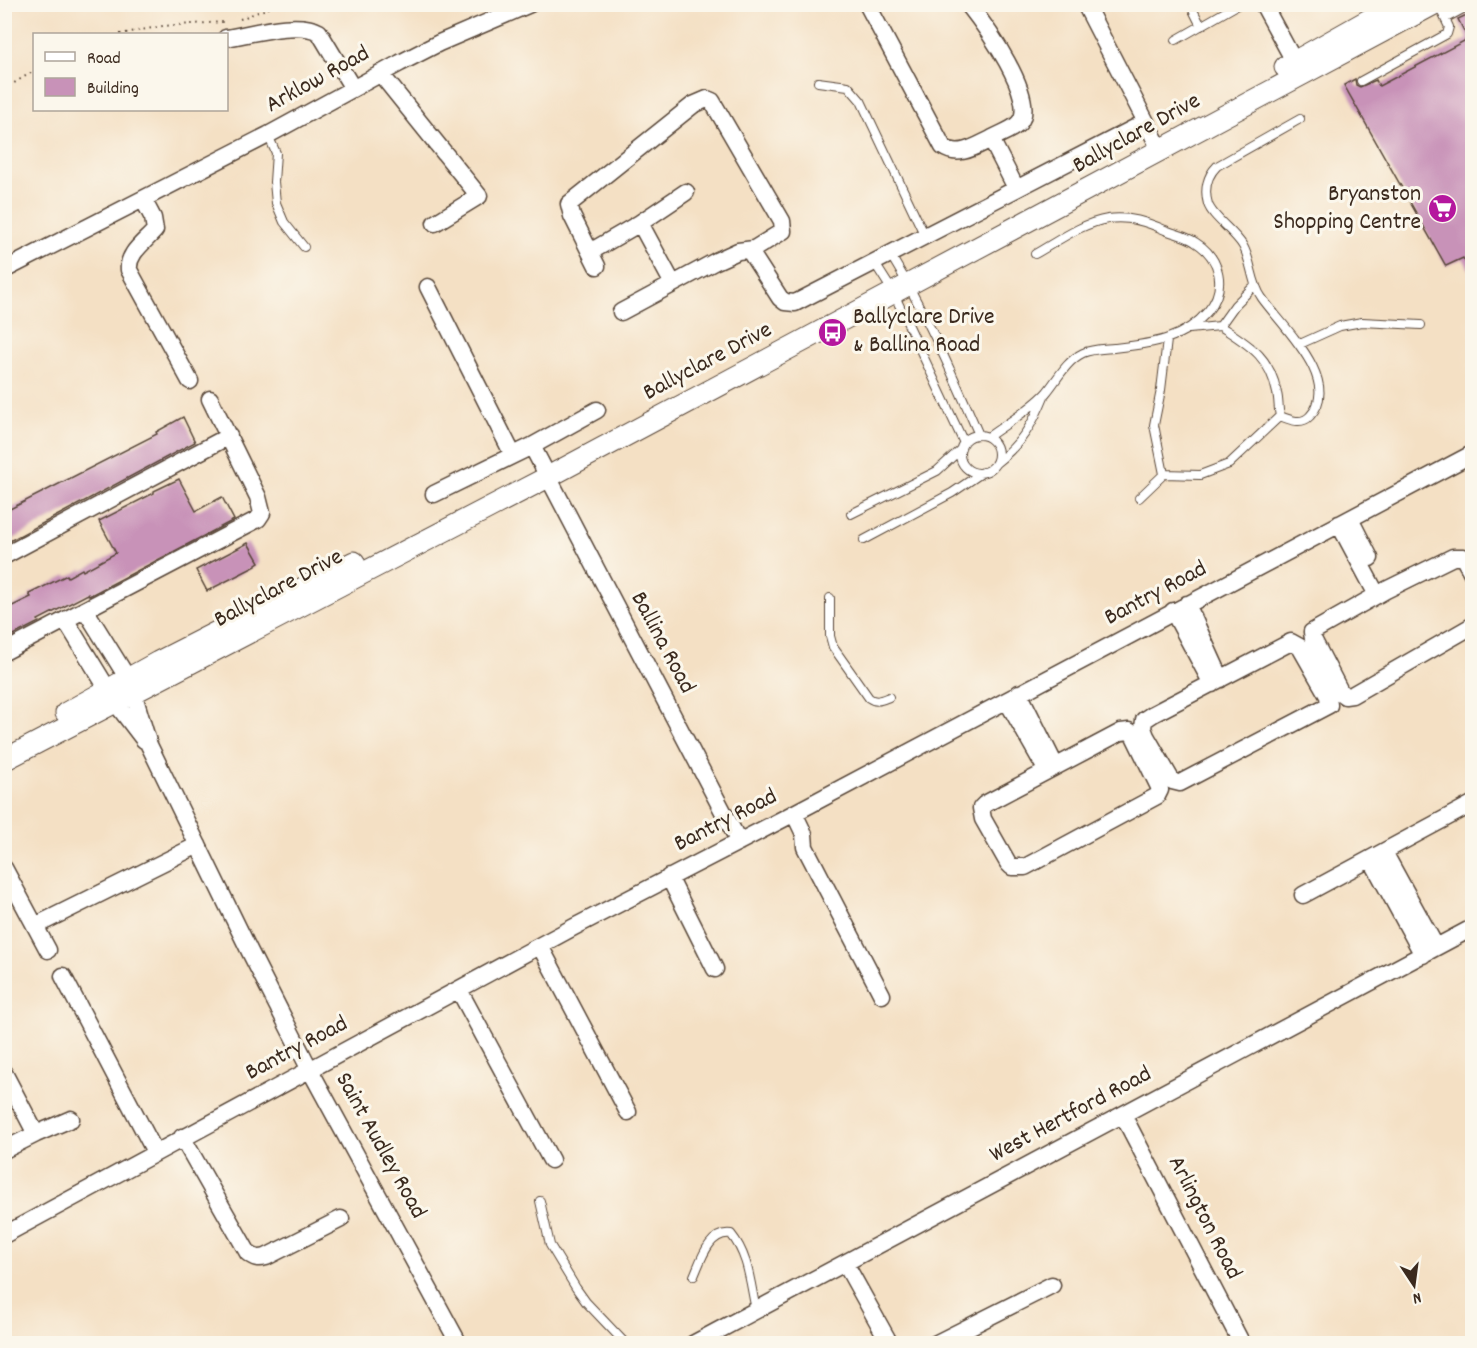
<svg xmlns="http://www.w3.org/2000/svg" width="1477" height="1348" font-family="Dekko,sans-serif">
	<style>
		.building { fill: #c892b8 }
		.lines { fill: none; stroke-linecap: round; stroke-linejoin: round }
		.service-casing { stroke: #574537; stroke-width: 10 }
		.minor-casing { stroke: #574537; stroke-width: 19 }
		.tertiary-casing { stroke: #574537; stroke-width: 23 }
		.path { stroke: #574537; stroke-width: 2; stroke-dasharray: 1.5 4.5; stroke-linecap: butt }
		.service { stroke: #fff; stroke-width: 8 }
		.minor { stroke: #fff; stroke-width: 16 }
		.tertiary { stroke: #fff; stroke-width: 21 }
		.labels { text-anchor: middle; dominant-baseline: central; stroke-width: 6; stroke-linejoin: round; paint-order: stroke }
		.street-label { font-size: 24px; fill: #3b2a1e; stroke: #fbf7ec }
		.poi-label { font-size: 24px; fill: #3b2a1e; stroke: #fbf7ec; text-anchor: end }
	</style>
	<rect width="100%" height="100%" fill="#fbf7ec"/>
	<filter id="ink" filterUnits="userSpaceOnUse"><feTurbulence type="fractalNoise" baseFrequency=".0167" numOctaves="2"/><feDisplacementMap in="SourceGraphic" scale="12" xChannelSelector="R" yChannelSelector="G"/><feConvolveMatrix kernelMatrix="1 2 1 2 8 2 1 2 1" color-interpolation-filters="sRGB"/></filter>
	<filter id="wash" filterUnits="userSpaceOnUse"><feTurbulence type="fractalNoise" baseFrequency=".008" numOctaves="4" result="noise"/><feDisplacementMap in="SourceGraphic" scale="24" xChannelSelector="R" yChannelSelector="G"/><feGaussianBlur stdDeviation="1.35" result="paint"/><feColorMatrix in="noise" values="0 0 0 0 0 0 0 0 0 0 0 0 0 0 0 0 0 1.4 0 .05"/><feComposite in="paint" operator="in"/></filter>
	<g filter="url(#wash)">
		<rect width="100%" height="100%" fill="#f4e0c4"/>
		<g id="blocks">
			<path class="building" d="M1473,12V277L1463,258L1446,266L1344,85L1355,79L1356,85L1360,87L1376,80L1379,86L1468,39L1458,19Z
				M183,417L195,442L4,544V512L157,434L156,432Z
				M179,479L196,511L222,497L234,520L89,596L88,594L38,620L39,622L4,640V610L31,597L29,594L67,575L68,577L82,569L83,571L116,553L99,521L154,493V491Z
				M248,543L259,562L256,564V566L207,591L196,570Z"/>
		</g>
	</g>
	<g filter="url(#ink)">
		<use href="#blocks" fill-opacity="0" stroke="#574537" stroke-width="1.5"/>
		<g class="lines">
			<defs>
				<path id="service" d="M1190,4L1201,26
					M1145,6L1147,4
					M1446,18L1472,4
					M1176,40L1239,4
					M1361,81L1447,34L1449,27L1438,4
					M818,82L848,86L861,101L925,236
					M268,135L276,153L274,182L276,203L284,222L304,247
					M890,254C925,311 952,373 979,435
					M874,262L893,292L964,443
					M1220,326L1235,305L1255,285
					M1189,329L1220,326C1249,345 1270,356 1277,393C1279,400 1278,408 1280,416C1290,420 1302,425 1310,416C1343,381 1281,325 1262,298C1251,283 1252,262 1243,246C1235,232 1212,217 1208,204C1204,190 1207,176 1217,166L1300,119
					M1300,344L1340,326L1362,322L1421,325
					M960 454a19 19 0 1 1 38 0a19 19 0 1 1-38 0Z
					M988,437C1007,423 1030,410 1046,393C1057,380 1066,361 1083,353C1092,349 1104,349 1114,348C1149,344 1183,341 1208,311C1227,288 1221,258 1195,242C1186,236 1175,234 1165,230C1147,222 1129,216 1108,219C1082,223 1058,241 1035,254
					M996,463C1022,443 1033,424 1045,394
					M1164,474L1154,425L1161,390L1167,340
					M1139,498L1164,474L1200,475L1229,464L1280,416
					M851,514L937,471L961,449
					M864,540L952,493L983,472
					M830,598V636L833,647L869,698C876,703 881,700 889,697
					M540,1201L550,1245L576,1288L586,1302L626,1344
					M694,1276C701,1260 709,1231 731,1234C749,1256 750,1283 756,1310"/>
				<path id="minor" d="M867,4L943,147C959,158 976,146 991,139L1016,188
					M968,4C983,23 1040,100 1019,123C1013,130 999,134 991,139
					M1085,4L1161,151
					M1263,4L1300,72
					M226,38C251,34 297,20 319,32L352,87
					M380,73L479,196L435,223
					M143,199L153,218L155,230C145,242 127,253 129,270L190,381
					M640,223L686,192
					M749,250L780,298L785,302L795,303L1146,122
					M590,252L640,223L673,284
					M597,266L572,216L569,204L693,105L707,99L712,101L782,221L783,231L754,249L738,251L716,261L621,312
					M4,270L268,135L400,63L439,43L530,4
					M428,287L513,455
					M532,446L739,842
					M434,494L532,446L597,410
					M1350,519L1370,558
					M1339,524L1377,595
					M4,556L229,436
					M1472,573L1463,557H1453L1386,590L1312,632L1313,639L1341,693L1345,696L1352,695L1472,626
					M1187,604L1221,679
					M86,611L130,682L149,745L250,952L310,1070L459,1344
					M1173,611L1212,684
					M66,621L118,706L144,740
					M1291,642L1300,647L1328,696L1329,705L1180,783L1172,781L1146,736L1143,728L1144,720L1153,714Z
					M4,652L258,519L262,513L258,497L210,399
					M1019,693L1055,765
					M1007,701L1044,766
					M1129,731L1133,734L1158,785L1160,790L1157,796L1025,867H1012L1008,863L983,819L981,808L985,804L1121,732Z
					M794,813L804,834L805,847L882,995
					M1384,852L1436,947
					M1371,859L1423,955
					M4,868L48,950
					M669,877L715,969
					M1303,895L1472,804
					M35,926L198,845
					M540,946L628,1112
					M63,976L155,1152
					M459,990L551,1160
					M4,1073L36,1134L4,1150
					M1123,1115L1242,1344
					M36,1134L71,1119
					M182,1137L248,1253C254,1258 258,1259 266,1257L341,1219
					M4,1235L574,927L783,819L1472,454
					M845,1263L890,1344
					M693,1344L1472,928
					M935,1344L1052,1285"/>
				<path id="tertiary" d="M1285,67L1397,4
					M66,713L158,662L354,562
					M4,760L548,477L1434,4"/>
			</defs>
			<use href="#service" class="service-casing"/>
			<use href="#minor" class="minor-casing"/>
			<use href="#tertiary" class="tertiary-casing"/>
			<path class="path" d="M240,19L279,4
				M120,34L163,26L223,22
				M4,89L34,71"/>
			<use href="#service" class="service"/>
			<use href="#minor" class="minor"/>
			<use href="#tertiary" class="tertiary"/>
		</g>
	</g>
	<defs>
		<symbol id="supermarket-disc" viewBox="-11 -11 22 22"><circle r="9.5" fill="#b5179e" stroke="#fbf7ec"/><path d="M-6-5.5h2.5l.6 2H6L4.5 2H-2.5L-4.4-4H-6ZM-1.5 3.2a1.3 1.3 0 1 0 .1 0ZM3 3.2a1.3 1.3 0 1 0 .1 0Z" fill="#fff"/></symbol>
		<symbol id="bus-disc" viewBox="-11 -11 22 22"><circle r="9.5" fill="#b5179e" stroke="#fbf7ec"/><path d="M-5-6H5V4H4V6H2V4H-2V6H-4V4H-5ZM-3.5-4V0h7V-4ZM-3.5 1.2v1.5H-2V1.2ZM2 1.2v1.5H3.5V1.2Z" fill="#fff"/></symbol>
	</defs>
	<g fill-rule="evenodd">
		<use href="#supermarket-disc" x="1426" y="192" width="33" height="33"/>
		<use href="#bus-disc" x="816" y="316" width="33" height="33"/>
	</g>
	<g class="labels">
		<g class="street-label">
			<text transform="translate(318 80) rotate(-29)">Arklow Road</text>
			<text transform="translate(1137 134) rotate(-29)">Ballyclare Drive</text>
			<text transform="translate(708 362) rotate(-28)">Ballyclare Drive</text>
			<text transform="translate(279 589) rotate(-28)">Ballyclare Drive</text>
			<text transform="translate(1156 594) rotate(-28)">Bantry Road</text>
			<text transform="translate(662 643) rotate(62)">Ballina Road</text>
			<text transform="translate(726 821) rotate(-27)">Bantry Road</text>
			<text transform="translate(297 1049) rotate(-28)">Bantry Road</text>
			<text transform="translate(1071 1115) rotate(-28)">West Hertford Road</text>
			<text transform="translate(380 1146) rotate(61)">Saint Audley Road</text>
			<text transform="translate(1204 1218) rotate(63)">Arlington Road</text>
		</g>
		<g class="poi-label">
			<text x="1421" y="195">Bryanston<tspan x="1421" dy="28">Shopping Centre</tspan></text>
			<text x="853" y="318" text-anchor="start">Ballyclare Drive<tspan x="853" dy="28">&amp; Ballina Road</tspan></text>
		</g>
	</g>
	<rect width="1477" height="1348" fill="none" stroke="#fbf7ec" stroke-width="24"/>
	<rect x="33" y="33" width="195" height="78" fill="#fbf7ec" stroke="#aea59a" stroke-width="1.5"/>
	<rect x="45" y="52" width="30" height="9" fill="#ffffff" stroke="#aea59a" stroke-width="1.5"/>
	<text x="87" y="63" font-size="18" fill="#3b2a1e">Road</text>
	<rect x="45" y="78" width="30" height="18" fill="#c892b8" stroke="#aea59a" stroke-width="1.5"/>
	<text x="87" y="93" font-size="18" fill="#3b2a1e">Building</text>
	<g transform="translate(1414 1285) rotate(167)" stroke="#fbf7ec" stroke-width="4.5" paint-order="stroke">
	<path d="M0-4.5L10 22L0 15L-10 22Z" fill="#3b2a1e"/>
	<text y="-9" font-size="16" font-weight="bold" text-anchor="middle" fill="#3b2a1e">N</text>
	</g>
</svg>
